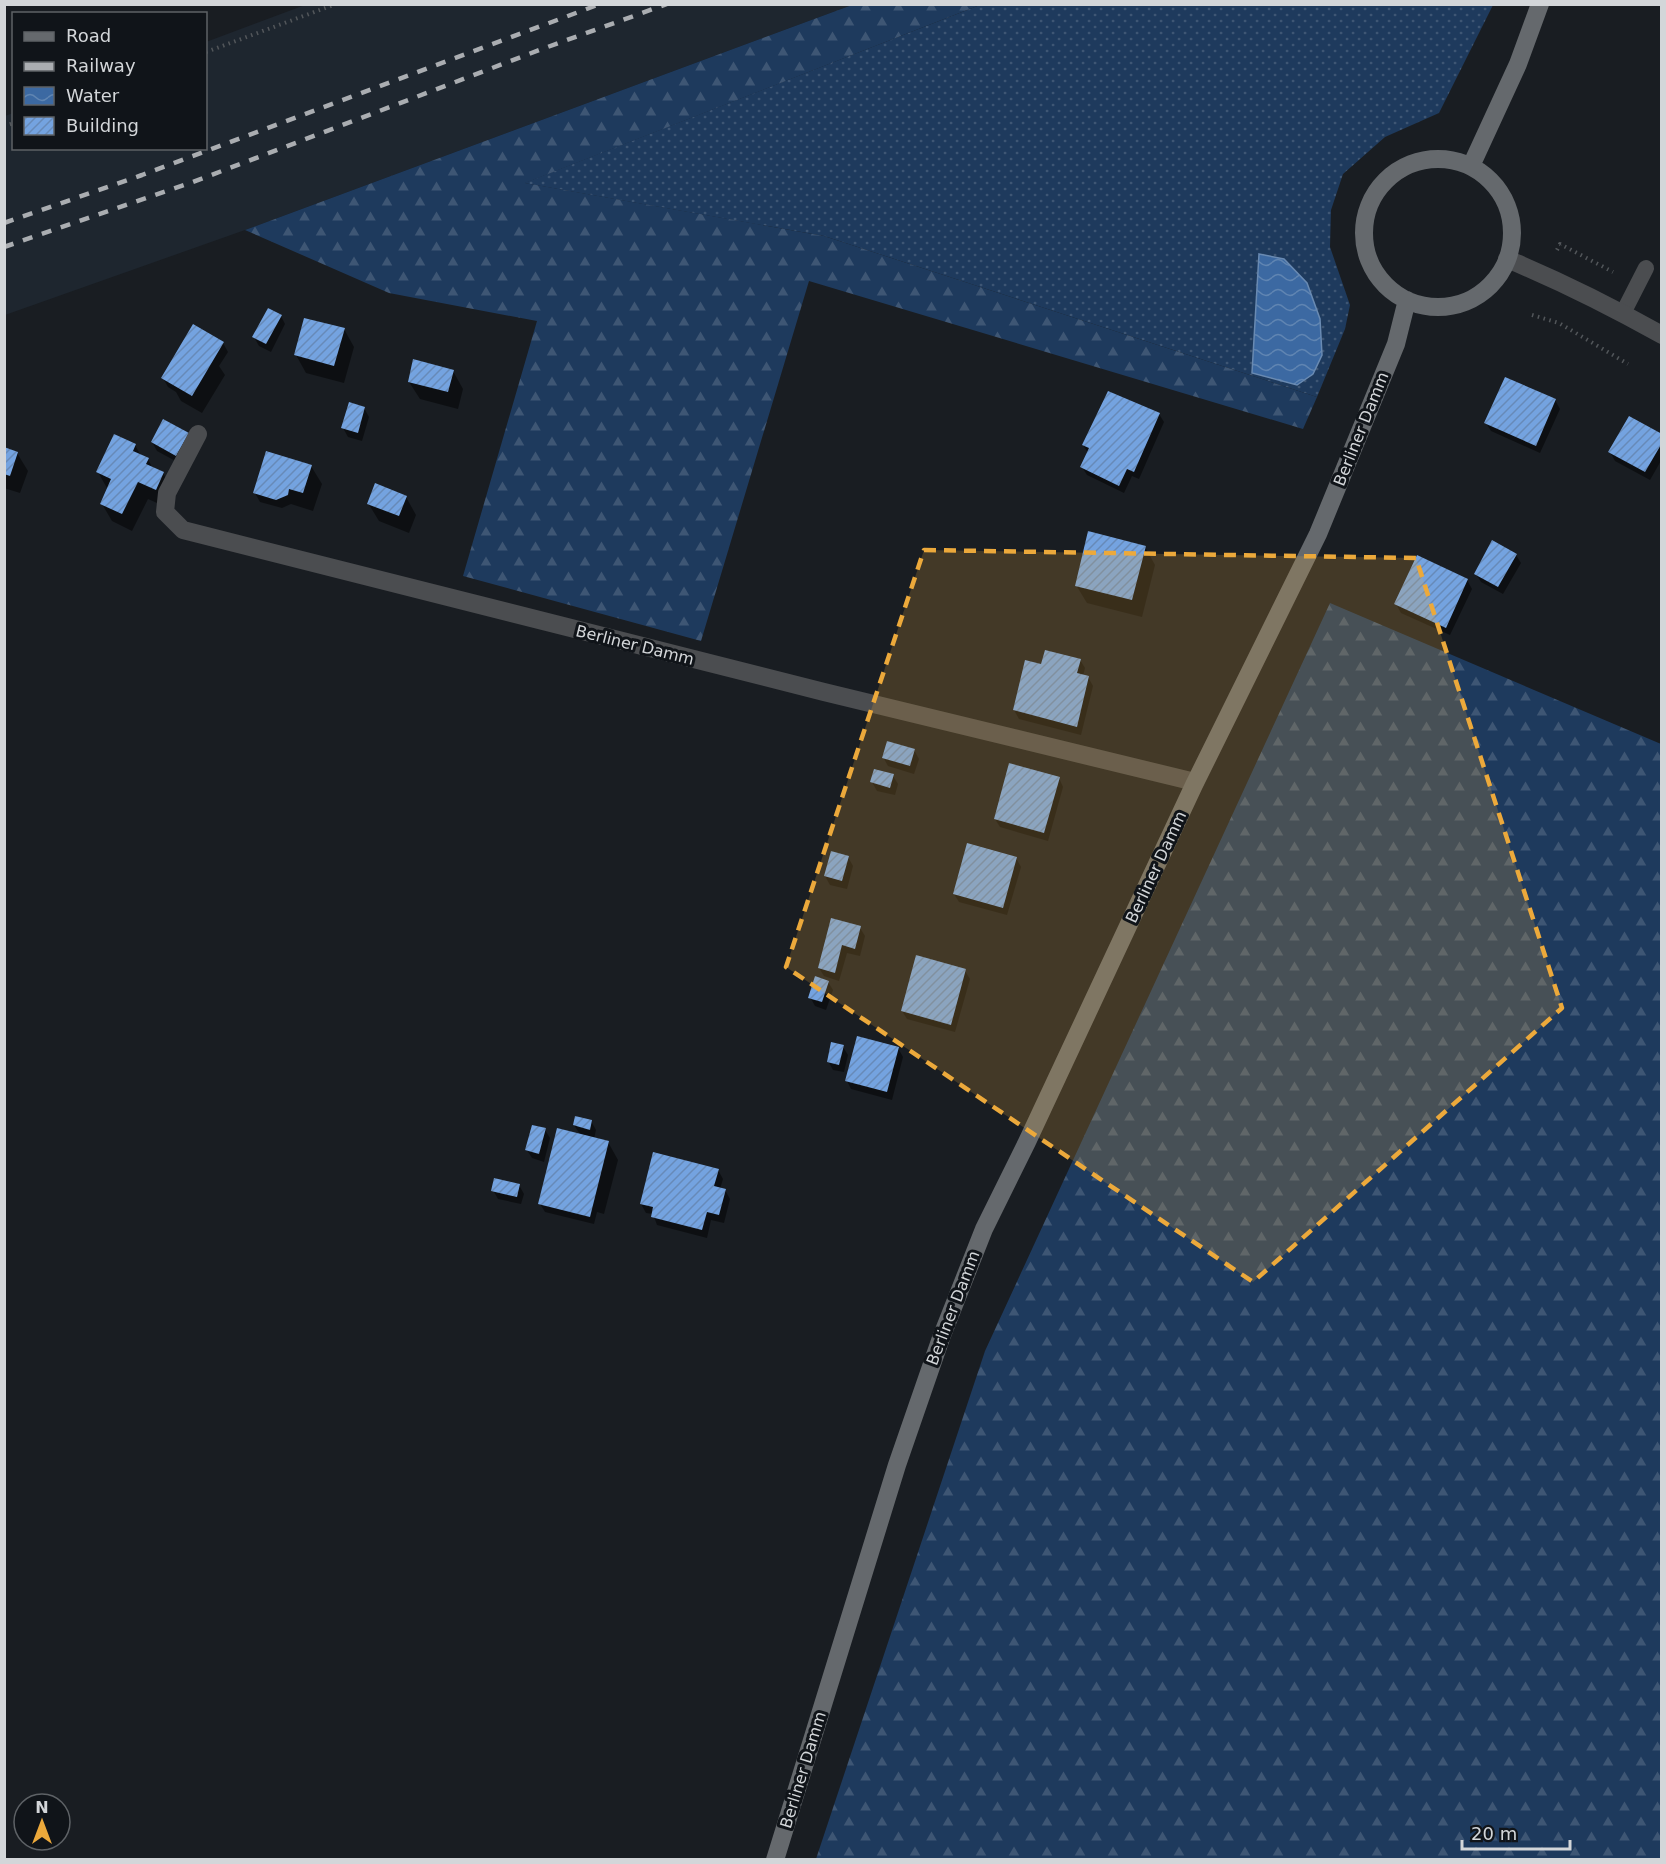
<svg xmlns="http://www.w3.org/2000/svg" width="1666" height="1864" font-family="'DejaVu Sans',sans-serif">
	<style>
		.built { fill: #1e262f }
		.grass { fill: url(#grass-dots); fill-rule: evenodd }
		.forest { fill: url(#forest-firs) }
		.water { fill: url(#water-waves); stroke: #698ab2; stroke-width: 1.5 }
		.shadow { fill: #0007 }
		.building { fill: url(#building-hatch) }
		.lines { fill: none; stroke-linecap: round; stroke-linejoin: round }
		.path { stroke: #52565a; stroke-width: 4; stroke-dasharray: 1.5 4.5; stroke-linecap: butt }
		.lane { stroke: #4b4d50; stroke-width: 16 }
		.street { stroke: #4b4d50; stroke-width: 18 }
		.secondary { stroke: #65696d; stroke-width: 18 }
		.rail { stroke: #aaadb1; stroke-width: 4.5; stroke-dasharray: 10 10; stroke-linecap: butt }
		.marked { fill: #eca93b; fill-opacity: 0.2; stroke: #eca93b; stroke-width: 4.5; stroke-dasharray: 12 8; stroke-linejoin: round }
		.labels { text-anchor: middle; dominant-baseline: central; stroke-width: 6; stroke-linejoin: round; paint-order: stroke }
		.street-label { font-size: 16px; fill: #d3d6d9; stroke: #101419 }
	</style>
	<defs>
		<pattern id="grass-dots" width="8" height="8" patternUnits="userSpaceOnUse" patternTransform="scale(1.5)"><rect width="8" height="8" fill="#1e3a5d"/><path d="M2 2h.1M6 6h.1" fill="none" stroke="#3e5674" stroke-width="1.8" stroke-linecap="round"/></pattern>
		<pattern id="forest-firs" width="22" height="20" patternUnits="userSpaceOnUse" patternTransform="scale(1.5)"><rect width="22" height="20" fill="#1e3a5d"/><path d="M5 1l3.5 6h-7zM16 11l3.5 6h-7z" fill="#3e5674"/></pattern>
		<pattern id="water-waves" width="16" height="10" patternUnits="userSpaceOnUse" patternTransform="scale(1.5)"><rect width="16" height="10" fill="#3c69a2"/><path d="M0 5q4-4 8 0t8 0" fill="none" stroke="#6085b2"/></pattern>
		<pattern id="building-hatch" width="6" height="6" patternUnits="userSpaceOnUse" patternTransform="scale(1.5)"><rect width="6" height="6" fill="#74a3e0"/><path d="M-1 1l2-2M0 6l6-6M5 7l2-2" fill="none" stroke="#678ab8"/></pattern>
	</defs>
	<rect width="100%" height="100%" fill="#191d22"/>
	<path class="built" d="M305,5H852L245,230L5,315V116L13,113L14,148H206V42Z"/>
	<path class="grass" d="M980,5H1493L1439,113L1385,137L1343,174L1331,210L1330,247L1350,305L1345,329L1317,397L824,236L524,183ZM1259,254L1284,259L1307,283L1320,319L1322,355L1297,385L1252,373Z"/>
	<path class="forest" d="M852,5H980L525,183L824,236L1317,397L1303,429L809,281L701,641L463,576L537,321L389,293L245,230Z
		M1330,603L1661,744V1859H816L985,1351Z"/>
	<path class="water" d="M1259,254L1284,259L1307,283L1320,319L1322,355L1313,374L1297,385L1252,373Z"/>
	<path class="shadow" d="M281,316L285,324L271,352L259,346L254,337Z
		M344,329L354,347L344,383L306,373L296,355Z
		M223,343L228,352L219,366L225,375L202,413L181,401L176,392L168,387L163,378Z
		M453,371L463,389L458,409L420,399L409,382Z
		M1555,400L1560,409L1540,453L1491,431L1486,423Z
		M364,408L369,417L362,441L348,437L343,428Z
		M1159,414L1164,422L1139,479L1132,476L1124,493L1087,475L1082,467L1088,453L1083,445Z
		M188,434L181,464L157,451L152,442Z
		M1662,436V459L1650,480L1615,461L1610,452Z
		M135,445L141,456L148,459L153,469L163,473L173,491L166,507L148,499L132,531L112,521L102,504L108,490L98,472Z
		M4,449L17,453L28,471L20,493L4,488Z
		M311,466L322,484L313,511L291,504L282,508L260,502L255,493Z
		M406,497L416,515L409,533L379,521L368,503Z
		M1145,547L1155,565L1142,617L1087,603L1076,585Z
		M1516,555L1521,563L1503,594L1481,582L1476,574Z
		M1467,580L1472,589L1450,635L1401,613L1396,604Z
		M1080,660L1085,668L1083,676L1088,677L1093,686L1081,735L1019,719L1014,710L1042,666Z
		M914,750L919,759L914,774L888,766L883,757Z
		M893,776L898,784L895,795L877,791L872,782Z
		M1059,778L1063,787L1048,841L1000,827L995,819Z
		M848,857L853,866L847,889L830,885L825,876Z
		M1016,858L1021,867L1007,915L959,902L954,894Z
		M832,920L860,928L865,936L860,956L847,953L839,981L824,976L819,968Z
		M965,971L970,979L955,1032L907,1019L902,1011Z
		M828,982L833,990L826,1010L815,1006L810,997Z
		M843,1047L848,1055L844,1072L833,1070L828,1061Z
		M898,1048L903,1057L892,1100L851,1089L847,1081Z
		M591,1121L596,1130L594,1139L608,1142L618,1160L604,1214L597,1212L594,1224L545,1212L540,1204L581,1136L574,1125Z
		M545,1130L550,1138L544,1162L532,1158L527,1150Z
		M718,1170L723,1179L720,1189L725,1190L730,1199L724,1223L711,1220L707,1238L657,1225L653,1214L646,1213L641,1204Z
		M519,1185L524,1194L521,1204L498,1199L493,1190Z"/>
	<path class="building" d="M268,308L282,315L266,344L252,337Z
		M304,318L345,328L334,366L294,355Z
		M193,324L224,342L192,396L161,378Z
		M413,359L454,370L448,392L408,382Z
		M1505,377L1556,399L1536,446L1484,423Z
		M1108,391L1160,413L1134,472L1127,469L1119,486L1080,467L1089,448L1082,445Z
		M349,402L365,407L358,433L341,428Z
		M1629,416L1662,434V443L1645,472L1608,452Z
		M163,419L189,433L176,456L151,442Z
		M114,434L136,444L133,451L149,458L146,464L164,472L156,490L138,482L122,514L100,504L111,479L96,472Z
		M4,447L18,452L10,476L4,474Z
		M266,451L312,465L303,493L289,489L288,495L276,500L253,493Z
		M375,483L407,496L399,516L367,504Z
		M1088,531L1146,546L1132,600L1075,586Z
		M1492,540L1517,554L1498,587L1474,574Z
		M1417,555L1468,579L1446,628L1394,604Z
		M1045,650L1081,659L1077,673L1089,676L1077,727L1013,710L1025,660L1041,664Z
		M887,741L915,749L910,766L882,758Z
		M1009,763L1060,777L1044,833L994,819Z
		M874,769L894,774L890,788L870,782Z
		M967,843L1017,857L1003,908L953,894Z
		M831,851L849,856L842,881L824,876Z
		M831,918L861,926L855,949L842,945L835,973L818,968Z
		M916,955L966,969L951,1025L901,1011Z
		M815,976L829,981L822,1002L808,998Z
		M857,1036L899,1047L887,1092L845,1081Z
		M831,1042L844,1045L839,1065L827,1062Z
		M575,1116L592,1120L590,1130L573,1125Z
		M532,1125L546,1128L539,1154L525,1150Z
		M557,1128L609,1141L590,1217L538,1204Z
		M653,1152L719,1169L714,1186L726,1189L719,1215L707,1212L702,1230L651,1217L653,1207L640,1204Z
		M494,1178L520,1184L517,1197L491,1191Z"/>
	<g class="lines">
		<path class="path" d="M206,52L336,4
			M4,126L14,123
			M1557,250L1560,244L1613,272
			M1532,315L1559,323L1628,364"/>
		<path class="lane" d="M1623,313L1646,268"/>
		<path class="street" d="M1507,259C1560,281 1612,307 1662,335
			M198,434L167,493L165,512L183,530L824,692L1195,782"/>
		<path class="secondary" d="M1364 233a74 74 0 1 1 148 0a74 74 0 1 1-148 0Z
			M1471,166L1518,64L1540,4
			M775,1860L897,1465L941,1338L984,1229L1027,1142L1194,785L1318,534L1396,344L1407,300"/>
		<path class="rail" d="M4,223L142,175L600,4
			M4,247L193,182L542,49L667,4"/>
	</g>
	<path class="marked" d="M924,550L1416,558L1562,1008L1253,1282L786,967Z"/>
	<g class="labels">
		<g class="street-label">
			<text transform="translate(1361 429) rotate(-68)">Berliner Damm</text>
			<text transform="translate(635 645) rotate(14)">Berliner Damm</text>
			<text transform="translate(1156 867) rotate(-65)">Berliner Damm</text>
			<text transform="translate(953 1308) rotate(-69)">Berliner Damm</text>
			<text transform="translate(803 1770) rotate(-73)">Berliner Damm</text>
		</g>
	</g>
	<rect width="1666" height="1864" fill="none" stroke="#d3d6d9" stroke-width="12"/>
	<rect x="12" y="12" width="195" height="138" fill="#101419" stroke="#5e6266" stroke-width="1.5"/>
	<rect x="24" y="32" width="30" height="9" fill="#65696d" stroke="#5e6266" stroke-width="1.5"/>
	<text x="66" y="42" font-size="18" fill="#d3d6d9">Road</text>
	<rect x="24" y="62" width="30" height="9" fill="#aaadb1" stroke="#5e6266" stroke-width="1.5"/>
	<text x="66" y="72" font-size="18" fill="#d3d6d9">Railway</text>
	<rect x="24" y="87" width="30" height="18" fill="url(#water-waves)" stroke="#5e6266" stroke-width="1.5"/>
	<text x="66" y="102" font-size="18" fill="#d3d6d9">Water</text>
	<rect x="24" y="117" width="30" height="18" fill="url(#building-hatch)" stroke="#5e6266" stroke-width="1.5"/>
	<text x="66" y="132" font-size="18" fill="#d3d6d9">Building</text>
	<g transform="translate(42 1822)"><circle r="28" fill="#101419" stroke="#5e6266" stroke-width="1.5"/>
	<path d="M0-4.5L10 22L0 15L-10 22Z" fill="#eca93b"/>
	<text y="-9" font-size="16" font-weight="bold" text-anchor="middle" fill="#d3d6d9">N</text>
	</g>
	<path d="M1462 1840v9h108v-9" fill="none" stroke="#d3d6d9" stroke-width="3"/>
	<text x="1471" y="1840" font-size="18" fill="#d3d6d9" stroke="#101419" stroke-width="4.5" paint-order="stroke">20 m</text>
</svg>
